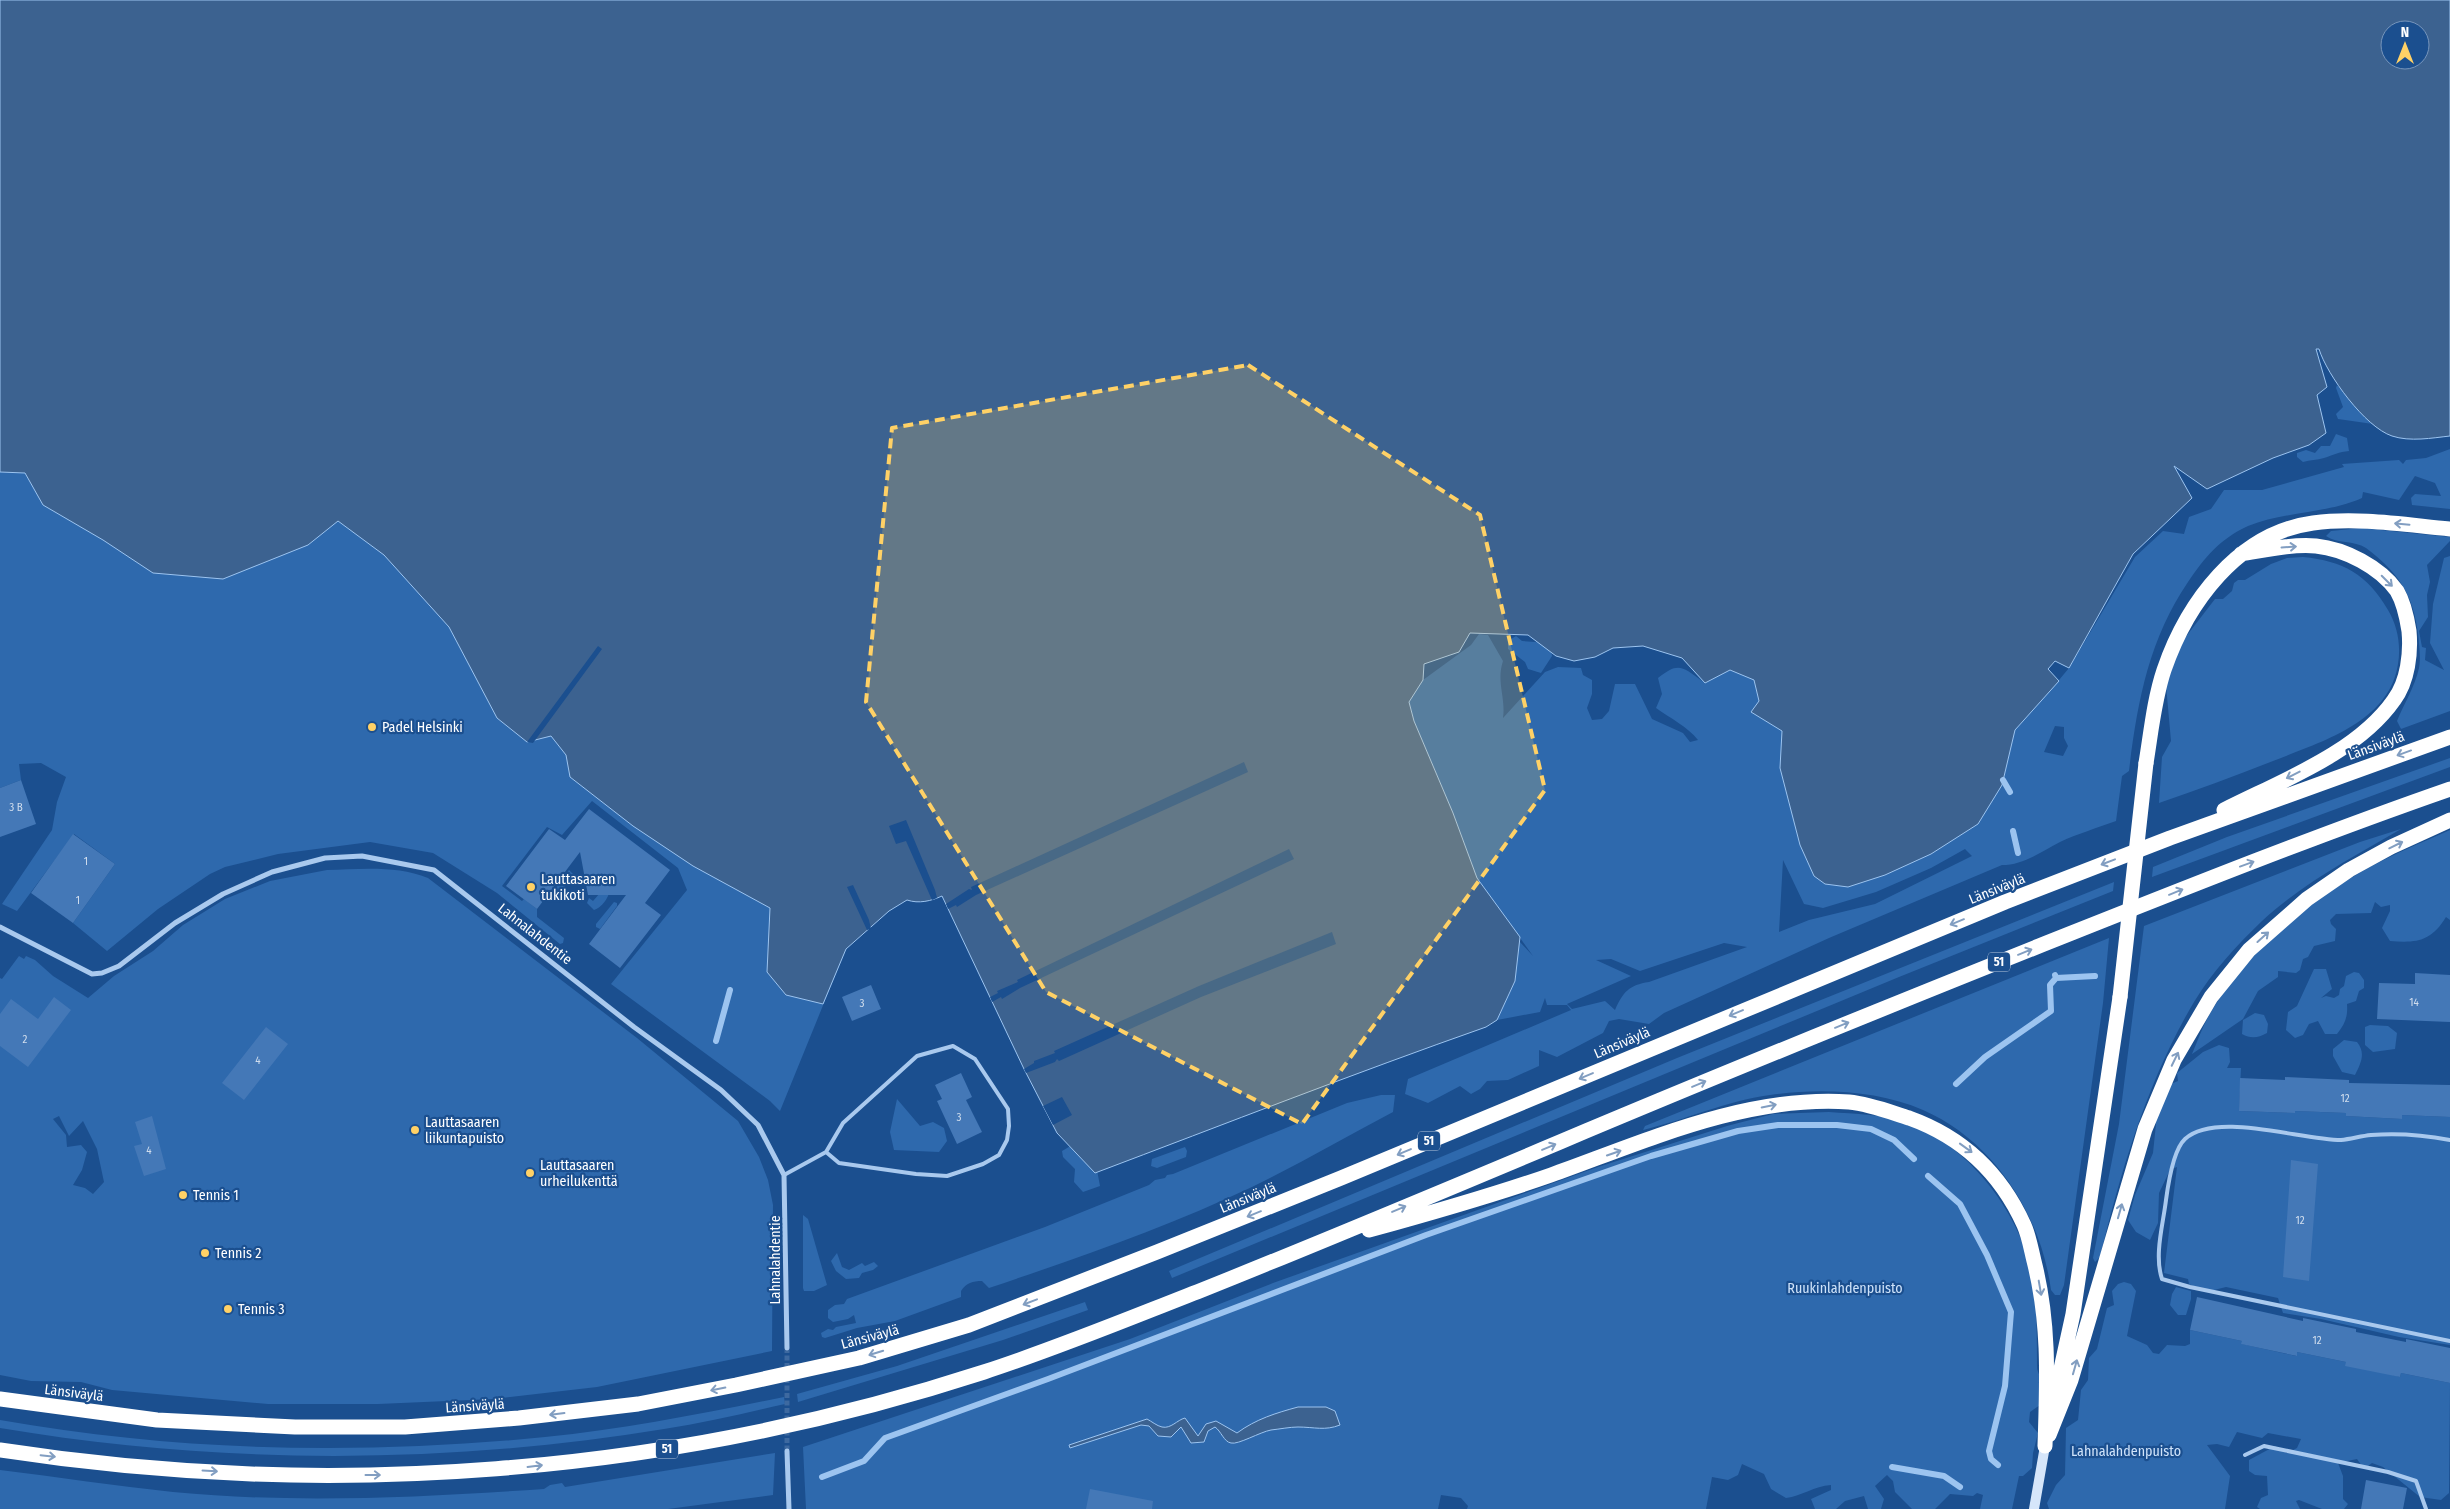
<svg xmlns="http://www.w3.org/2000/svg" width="2450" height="1509" font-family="'Fira Sans Condensed',sans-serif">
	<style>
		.green { fill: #2e69ad; fill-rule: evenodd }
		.water { fill: #3c6290; stroke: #9cc4f0; fill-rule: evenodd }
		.pier { fill: #1b4f8f }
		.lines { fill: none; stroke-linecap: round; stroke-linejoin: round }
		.stream { stroke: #9cc4f0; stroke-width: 6 }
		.building { fill: #4478b7 }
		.minor-tunnel { stroke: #3d69a0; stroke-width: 5; stroke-dasharray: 5 2.5; stroke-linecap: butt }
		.service { stroke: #a9c9ee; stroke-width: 4 }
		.minor { stroke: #a9c9ee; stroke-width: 5 }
		.secondary { stroke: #d6e6fa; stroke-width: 10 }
		.motorway { stroke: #fff; stroke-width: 15 }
		.motorway-bridge { stroke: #fff; stroke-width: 15 }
		.oneway { stroke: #829ec1 }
		.marked { fill: #ffd166; fill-opacity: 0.2; stroke: #ffd166; stroke-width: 4; stroke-dasharray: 10 6; stroke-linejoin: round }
		.poi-dot { fill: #ffd166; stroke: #1b4f8f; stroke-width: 2 }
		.labels { text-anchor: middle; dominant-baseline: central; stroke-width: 4.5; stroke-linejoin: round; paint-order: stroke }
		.number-label { font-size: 11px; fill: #d0dded }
		.shield { fill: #1b4f8f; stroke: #bbcadd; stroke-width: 1 }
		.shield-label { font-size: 12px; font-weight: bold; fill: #fff }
		.poi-label { font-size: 14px; fill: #fff; stroke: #1b4f8f; text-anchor: start }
		.street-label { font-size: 14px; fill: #fff; stroke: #1b4f8f }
		.park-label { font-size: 14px; fill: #cfe3fa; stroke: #1b4f8f }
	</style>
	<rect width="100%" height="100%" fill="#1b4f8f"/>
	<path class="green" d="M2337,385L2373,424L2338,419L2336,414L2343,407L2336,388Z
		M0,406L300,422L509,697L846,949L780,1111L770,1101L611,984L687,890L678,868L592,801L562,835L547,827L502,886L522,901L524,899L537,909V917L564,938L563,943L560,944L497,893L433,853L370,842L278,854L225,867L210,874L158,909L107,951L73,923L115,864L74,834L17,911L2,904L52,830L57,802L66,777L41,763L19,764L21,780L0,788Z
		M2336,434L2347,438L2349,451C2339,452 2333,455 2324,458C2317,460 2310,460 2303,462L2297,457V453L2306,450L2315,453L2321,446H2330Z
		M2450,449V509L2412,505L2411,498L2415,494L2441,496L2435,483L2415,476L2399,500L2363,492L2362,498C2326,514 2285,511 2248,526C2220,539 2205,557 2188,582C2149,639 2137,703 2129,771L2122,776L2116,821C2097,828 2077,834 2060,842C2041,852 2023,865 2002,865L1829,938L1664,1013L1649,1024L1619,1019L1609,1021L1603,1033L1557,1057L1539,1050V1066L1508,1080L1487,1081L1480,1089L1471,1094L1460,1086L1428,1103L1405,1094L1408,1079L1571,1010L1567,1005H1547L1545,998L1540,1012L1497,1020L1515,981L1519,941L1533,956L1477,878L1453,813L1414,721L1409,701L1423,680L1471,645L1479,634L1488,635L1503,661C1496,682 1506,697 1503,718L1545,672L1558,667L1581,668L1583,675L1592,680V694L1587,708L1592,720L1602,719L1609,711L1615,684H1635L1652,719L1683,733L1690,742L1698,740C1688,727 1670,718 1656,708L1662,694L1658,678C1678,662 1682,666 1702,681L1682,658L2059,680L2069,668L2135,557L2163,531L2184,534L2189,517L2211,509L2224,490H2262L2344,467L2342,464L2399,460L2403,464L2406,460L2426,458ZM2055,726L2064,727V738L2068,746L2063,756L2044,752ZM1965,849L1972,856L1875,904L1809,920L1779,932L1783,860L1804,904L1823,908L1876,892L1931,868ZM1724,943L1747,947L1649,982C1629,985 1623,992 1615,1010L1605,1001L1572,1009L1567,1004L1631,976L1596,960L1611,959L1640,971Z
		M2361,528L2450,537V541L2427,565L2430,582L2427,595L2428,617L2419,631L2422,647L2426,648L2425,660L2444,670L2430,643L2433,604L2444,558L2450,556V711L2401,729L2397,721C2404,704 2415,686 2419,668C2421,658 2419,644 2418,633C2413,594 2398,572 2366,548C2354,540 2337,544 2326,536L2331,531Z
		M2303,557C2343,561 2367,574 2388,610C2398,627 2401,646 2398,664C2389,723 2320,742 2273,761C2235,776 2197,790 2159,803L2162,757L2171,741L2166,685L2181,643L2215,599H2223L2232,591L2234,583L2238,580H2245L2271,564L2287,558Z
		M1516,636L1522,641L1550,643L1552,656L1541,673L1528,669L1525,662L1508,649V641Z
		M2450,758V767L2152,877L2153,867L2227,837Z
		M2401,829C2353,857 2303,883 2262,921C2237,945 2212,972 2194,1002C2148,1079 2121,1170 2100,1257L2095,1262L2093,1258L2119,1124L2144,926L2360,842Z
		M2450,830V920L2446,917C2431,942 2416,943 2390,941L2382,928L2390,911V905L2381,907L2375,902L2371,913L2336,914L2330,920L2331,924L2336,929L2335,941L2314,946L2308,957L2303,959L2300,970L2296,973L2278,971V977L2258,991L2243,1019L2192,1054C2198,1040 2203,1025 2211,1012C2244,954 2312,898 2370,867C2396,853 2423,842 2450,830Z
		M327,870C360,869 397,865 428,878L637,1038L738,1121L759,1157L768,1180L773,1205L772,1351L597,1387L493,1399L378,1404H268L112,1390L81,1382L31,1381L0,1375V978L2,979L19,956L24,959L26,956L35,960L53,976L88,998L114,976L153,951L183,925L225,899L270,881ZM59,1116L69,1136L83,1121L97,1149L104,1182L93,1194L85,1188L73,1185L82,1170L87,1152L81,1145L67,1147L66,1135L53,1119Z
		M569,870L574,875L554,900H550L549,897Z
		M2114,882L2113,891L1899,977L1172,1278L1169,1271L1677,1058Z
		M610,890C608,899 602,907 594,910L587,903L589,898L593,901L600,893Z
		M614,902L617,903V906L600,929L596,927V924Z
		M2109,938L2103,1003L2064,1285L2060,1295H2055L2051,1290C2041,1215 1994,1141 1923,1110C1877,1090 1819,1088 1770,1095C1726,1101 1685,1120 1643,1130L1645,1126Z
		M2314,969H2326L2332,989L2321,998L2326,996L2334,998L2339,995L2340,989L2344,986L2346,976L2354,972L2359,973L2364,980V988L2359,991L2356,1001L2347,1004C2348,1017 2345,1024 2337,1034H2325L2318,1021L2309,1024L2303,1035L2295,1038L2286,1030L2288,1012L2297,1006Z
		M2255,1013L2264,1015L2268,1024L2267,1033C2258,1038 2251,1039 2242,1034L2243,1020Z
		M2370,1025L2388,1026L2397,1033L2395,1049L2373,1052L2365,1045V1027Z
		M2344,1040L2357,1042C2366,1053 2361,1063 2355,1075L2342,1072L2333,1056V1049Z
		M2219,1045L2229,1048L2230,1062L2227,1068H2241L2239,1111L2294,1113L2295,1111L2346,1113V1116L2402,1119V1115L2450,1117V1345L2399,1337L2321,1319L2283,1313L2278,1298L2226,1287L2206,1292L2189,1284L2188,1279L2164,1273L2177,1167L2170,1170L2159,1193L2158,1223L2150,1240L2136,1232L2128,1220L2135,1195L2153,1153L2156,1124L2154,1114L2161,1088L2178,1081L2177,1073L2203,1052Z
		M1381,1095H1395L1393,1112C1346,1137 1299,1164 1252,1187C1167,1227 1078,1258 989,1288L982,1281C973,1281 966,1283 961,1291V1297L895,1321L857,1328L825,1338L822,1337L821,1333L828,1329L833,1330L836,1327L856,1323L854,1315L848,1319L833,1322L828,1318V1310L835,1305L844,1304L847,1299L1045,1227L1149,1185L1155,1180L1165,1178L1167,1175L1173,1174L1347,1103Z
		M897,1099L920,1126L933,1122L944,1128L947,1141L939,1152L894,1150L890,1132Z
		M1829,1112C1855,1114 1884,1114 1908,1123C1969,1145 2023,1216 2033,1280C2037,1309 2037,1338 2037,1367C2037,1373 2042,1378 2044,1384C2045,1390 2043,1397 2043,1403L2030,1412L2029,1422L2038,1433L2033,1453L2032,1468L2023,1476H2019L2012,1509H1980L1983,1495L1977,1493L1973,1496L1950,1494L1935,1509H1912L1895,1492L1893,1481L1887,1475L1875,1486L1884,1499L1881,1509H1868L1864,1496L1845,1501L1836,1509H1815L1811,1499L1831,1490V1485C1814,1486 1802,1496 1786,1498L1771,1489L1764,1474L1742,1464L1738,1475L1728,1480L1712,1477L1706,1509H1467L1468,1506L1461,1498L1441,1495L1438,1509H806L803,1447L1130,1339L1273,1283L1598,1167L1727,1126L1773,1114Z
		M1074,1144L1097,1170L1100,1186L1083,1192L1074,1182L1075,1169L1063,1157L1062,1151Z
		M1185,1147L1187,1151L1186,1157L1157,1168L1151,1166L1152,1159Z
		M803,1215L808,1219L827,1285L814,1291H804L803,1288Z
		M837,1253L842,1267L849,1270L862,1263L865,1266L874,1262L878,1266L873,1270L862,1273L859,1278L846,1279L836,1271L831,1261Z
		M2124,1282L2131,1284L2136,1291L2127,1336L2147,1345L2153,1353L2159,1354L2167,1345L2185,1346L2190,1344V1330L2242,1341V1344L2296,1356L2297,1352L2346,1362L2400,1377L2401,1373L2450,1383L2449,1493L2441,1500L2420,1497L2383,1467L2372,1463L2364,1469L2357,1459L2338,1463L2343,1476V1499L2348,1504L2344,1509H2322L2299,1500L2296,1501L2300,1509H2260L2257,1507L2261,1498L2268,1495L2267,1476L2255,1475L2249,1471V1460L2275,1446L2287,1453L2297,1448L2301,1439L2268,1433L2262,1438L2237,1432L2229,1447L2217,1444L2207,1445L2230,1476L2225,1509H2049L2047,1503L2056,1485L2065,1475L2066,1428L2078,1420L2081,1390L2088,1380L2089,1358L2097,1349L2107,1308L2114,1305L2112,1291L2118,1284Z
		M2176,1287L2191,1291V1299L2186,1315H2178L2170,1305L2172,1294Z
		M1085,1302L1088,1310L1003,1340L798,1402L797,1394L897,1366Z
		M784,1397L785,1404C745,1413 705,1423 664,1429C445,1465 219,1465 0,1428V1420C180,1452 364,1455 545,1437C626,1429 705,1413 784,1397Z
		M775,1453L773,1495L668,1509H0V1470C58,1477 116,1486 173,1492C298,1504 421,1497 544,1489L550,1485L562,1483L565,1487Z"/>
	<path class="water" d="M0,0H2450V436C2432,438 2410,442 2392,436C2365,427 2327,375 2319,349H2316L2327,387L2317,395L2326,433L2309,445L2273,458L2207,489L2174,466L2192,498L2133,554L2069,668L2055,661L2048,669L2059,681L2015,730L2002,785L1978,824L1931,854L1885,875L1848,887L1825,884L1814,876L1800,845L1780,768L1782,731L1751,712L1759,701L1754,680L1730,670L1705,683L1682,658L1643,646L1613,648L1595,657L1574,661L1556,656L1528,635L1470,633L1459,652L1424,664L1423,680L1409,702L1414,721L1453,813L1477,878L1520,937L1515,981L1497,1020L1486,1027C1355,1073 1225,1124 1095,1173L1057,1133L1024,1069L942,896C931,901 919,904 907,900L889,911L846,949L823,1004L786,995L767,972L770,908L693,866L633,826L570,777L566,755L551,736L527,742L497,718L449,627L384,555L338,521L308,545L223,579L153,573L103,540L43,505L25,473L0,472ZM2390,30H2420V60H2390Z
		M1298,1407H1326L1335,1411L1340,1425C1325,1431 1314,1427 1298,1427C1290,1427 1280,1429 1271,1430C1260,1432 1238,1445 1231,1443C1224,1442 1221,1431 1215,1427L1208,1431L1204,1442L1191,1443L1181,1427L1171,1437L1158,1436L1149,1426L1141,1425L1070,1448L1069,1445L1147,1419C1151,1421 1157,1426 1162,1427C1171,1429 1177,1420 1185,1418L1198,1436L1206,1424L1216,1421L1237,1433C1256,1419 1276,1413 1298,1407Z"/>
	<path class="pier" d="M598,646L602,649L533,743L527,742Z
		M1244,762L1248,772L976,895L957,907L956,905L948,909L946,904L969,889L972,890L971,887Z
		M906,820L935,890L937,898L932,900L906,841L896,844L889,826Z
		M1289,849L1294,859L1020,988L1002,999L1001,997L992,1002L990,997L998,993L997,991L1018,982L1017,980Z
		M853,885L869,920L871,929L867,930L847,887Z
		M1332,932L1336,944L1201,997L1059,1061L1057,1059L1055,1062L1026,1073L1024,1069L1034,1063V1061L1055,1053L1054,1051L1199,986Z
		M1062,1097L1072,1115L1053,1125L1043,1106Z"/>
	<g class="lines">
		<path class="stream" d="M2003,780L2010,792
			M2013,831L2018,853
			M2055,975L2056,978L2095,976
			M716,1041L730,990
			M1956,1084L1985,1057L2051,1011L2050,985L2056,978
			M1928,1176L1960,1204L1987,1255L2011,1312L2005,1386L1989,1451L1991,1459L1998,1465
			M1892,1467L1944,1476L1960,1487
			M822,1477L864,1461L885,1438L1048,1379L1426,1235L1651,1156L1738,1131L1778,1125H1837L1871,1129L1894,1140L1914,1159"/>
	</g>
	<path class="building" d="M21,780L36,824L0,837V788Z
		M589,809L670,870L645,903L661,915L620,968L589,944L626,895H588L580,852L537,909L506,886L549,829L565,840Z
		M73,834L115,864L73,923L31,893Z
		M2415,973L2450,975V1022L2377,1019L2379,983L2415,984Z
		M871,985L881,1009L852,1021L842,997Z
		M54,997L71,1010L28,1067L0,1046V1014L11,999L38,1019Z
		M266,1027L288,1044L244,1100L222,1083Z
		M961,1073L972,1097L966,1100L982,1132L957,1144L937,1101L942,1099L935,1085Z
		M2285,1077L2349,1080V1083L2450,1085V1117L2402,1115V1119L2346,1116V1113L2321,1112L2295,1111V1113L2239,1111L2240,1078L2285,1080Z
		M152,1116L166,1169L144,1176L134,1146L142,1144L135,1122Z
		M2291,1160L2318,1164L2309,1281L2283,1277Z
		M2197,1297L2303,1321V1318L2356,1329V1332L2406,1342V1339L2450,1348V1383L2401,1373L2400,1377L2345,1366L2346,1362L2297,1352V1356L2241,1344L2242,1341L2190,1330Z
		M2366,1480L2407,1488L2403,1509H2361Z
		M1090,1489L1153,1501L1152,1509H1086Z"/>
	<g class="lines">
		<path class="minor-tunnel" d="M787,1348V1451"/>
		<path class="service" d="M2450,1140C2424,1135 2397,1133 2371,1135C2361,1136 2351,1139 2341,1140C2301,1140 2216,1111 2185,1139C2173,1150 2168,1185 2166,1200C2163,1225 2154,1255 2162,1279L2190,1287L2450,1341
			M784,1175L826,1152L839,1163L916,1174L947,1176L983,1164L999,1155L1007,1140L1009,1126L1008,1109L975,1059L953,1046L917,1056L843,1123L826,1152
			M2245,1455L2264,1446L2388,1472L2416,1481L2426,1509"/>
		<path class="minor" d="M0,927L92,974L102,973L119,966L175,923L223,894L272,872L325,858L362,856L434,870L634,1027L721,1090L758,1125L784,1175L787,1348
			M787,1451L789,1509"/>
		<path class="secondary" d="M2034,1509L2045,1446"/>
		<path class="motorway" d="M2146,763C2151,733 2154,700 2164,670C2187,603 2238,533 2313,523C2358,517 2406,525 2450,529
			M2224,810C2281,781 2357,753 2394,700C2408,681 2411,653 2409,631C2407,618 2404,603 2397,591C2380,567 2345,549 2316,546C2291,544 2266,550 2241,554
			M1369,1230C1431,1213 1491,1196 1551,1175C1646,1141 1746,1095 1849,1102C1870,1104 1890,1112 1909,1118C1962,1137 2001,1174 2024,1225C2029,1236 2031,1249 2034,1261C2050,1324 2047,1382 2045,1446
			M0,1399L157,1420L295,1427H405L519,1418L638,1404L736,1385L859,1358L969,1325L1157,1252L1341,1178L2005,902L2170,838L2450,737
			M2053,1405L2073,1314L2120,997
			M2049,1435L2071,1380L2145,1129L2174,1060L2211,997L2249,950L2307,899L2349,870L2391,847L2450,820
			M0,1450C329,1501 667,1475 984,1372C1058,1348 1130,1318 1202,1290C1322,1242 1441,1192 1560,1142C1719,1075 1879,1010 2039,946C2175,892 2312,837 2450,789"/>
		<path class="motorway-bridge" d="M2120,997L2146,763"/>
	</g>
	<defs><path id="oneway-shaft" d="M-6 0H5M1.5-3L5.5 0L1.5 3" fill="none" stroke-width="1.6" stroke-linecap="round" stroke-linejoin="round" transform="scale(1.25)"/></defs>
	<g class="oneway">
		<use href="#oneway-shaft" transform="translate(2402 524) rotate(-175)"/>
		<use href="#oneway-shaft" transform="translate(2289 547) rotate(-4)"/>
		<use href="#oneway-shaft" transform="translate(2387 581) rotate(45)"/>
		<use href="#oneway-shaft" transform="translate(2404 753) rotate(160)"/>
		<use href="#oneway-shaft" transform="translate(2293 775) rotate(153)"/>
		<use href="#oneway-shaft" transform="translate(2396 845) rotate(-26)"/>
		<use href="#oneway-shaft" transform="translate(2108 862) rotate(159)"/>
		<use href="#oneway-shaft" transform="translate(2247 864) rotate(-20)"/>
		<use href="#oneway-shaft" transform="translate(2176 892) rotate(-22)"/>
		<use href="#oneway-shaft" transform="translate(1957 922) rotate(158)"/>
		<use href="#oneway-shaft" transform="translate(2263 937) rotate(-42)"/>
		<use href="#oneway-shaft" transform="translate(2025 952) rotate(-22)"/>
		<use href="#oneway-shaft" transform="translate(1736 1013) rotate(157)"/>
		<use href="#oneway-shaft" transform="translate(1842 1025) rotate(-22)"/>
		<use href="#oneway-shaft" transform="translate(2175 1059) rotate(-64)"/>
		<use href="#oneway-shaft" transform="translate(1586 1076) rotate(157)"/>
		<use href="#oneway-shaft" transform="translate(1699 1084) rotate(-23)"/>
		<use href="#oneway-shaft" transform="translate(1769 1106) rotate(-11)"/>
		<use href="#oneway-shaft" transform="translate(1549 1147) rotate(-23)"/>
		<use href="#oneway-shaft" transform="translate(1966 1148) rotate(36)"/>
		<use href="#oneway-shaft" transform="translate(1404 1152) rotate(157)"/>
		<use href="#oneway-shaft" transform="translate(1614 1153) rotate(-19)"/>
		<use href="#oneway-shaft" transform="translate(1399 1209) rotate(-23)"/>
		<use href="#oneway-shaft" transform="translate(2120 1211) rotate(-74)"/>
		<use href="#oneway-shaft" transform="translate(1254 1214) rotate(158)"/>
		<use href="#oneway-shaft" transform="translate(2040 1288) rotate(80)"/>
		<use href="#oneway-shaft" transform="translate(1030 1302) rotate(159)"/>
		<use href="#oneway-shaft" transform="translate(876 1353) rotate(163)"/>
		<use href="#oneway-shaft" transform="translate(2075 1367) rotate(-74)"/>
		<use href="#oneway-shaft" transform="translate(718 1389) rotate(169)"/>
		<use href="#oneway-shaft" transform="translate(557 1414) rotate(173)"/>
		<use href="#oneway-shaft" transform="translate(48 1456) rotate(6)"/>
		<use href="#oneway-shaft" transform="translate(535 1466) rotate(-7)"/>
		<use href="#oneway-shaft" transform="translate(210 1471) rotate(3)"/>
		<use href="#oneway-shaft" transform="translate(373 1475)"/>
	</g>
	<path class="marked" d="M1248,365L1480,515L1545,790L1302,1124L1046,992L866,702L892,428Z"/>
	<g class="poi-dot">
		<circle cx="372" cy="727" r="5"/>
		<circle cx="531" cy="887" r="5"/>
		<circle cx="415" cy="1130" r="5"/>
		<circle cx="530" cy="1173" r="5"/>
		<circle cx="183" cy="1195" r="5"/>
		<circle cx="205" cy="1253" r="5"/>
		<circle cx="228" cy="1309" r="5"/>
	</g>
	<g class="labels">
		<g class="number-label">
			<text x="16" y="807">3 B</text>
			<text x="86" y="861">1</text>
			<text x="78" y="900">1</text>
			<text x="2414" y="1002">14</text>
			<text x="862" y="1003">3</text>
			<text x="25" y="1039">2</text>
			<text x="258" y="1060">4</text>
			<text x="2345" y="1098">12</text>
			<text x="959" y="1117">3</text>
			<text x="149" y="1150">4</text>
			<text x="2300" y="1220">12</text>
			<text x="2317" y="1340">12</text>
		</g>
		<g class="shield">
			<rect x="1988" y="952.5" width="22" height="19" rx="4"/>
			<rect x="1418" y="1131.5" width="22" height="19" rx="4"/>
			<rect x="656" y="1439.5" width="22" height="19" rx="4"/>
		</g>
		<g class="shield-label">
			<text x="1999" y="962">51</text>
			<text x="1429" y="1141">51</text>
			<text x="667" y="1449">51</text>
		</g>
		<g class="poi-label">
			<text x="382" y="727">Padel Helsinki</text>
			<text x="541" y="879">Lauttasaaren<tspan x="541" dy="16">tukikoti</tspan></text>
			<text x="425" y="1122">Lauttasaaren<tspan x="425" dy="16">liikuntapuisto</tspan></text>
			<text x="540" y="1165">Lauttasaaren<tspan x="540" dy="16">urheilukenttä</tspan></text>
			<text x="193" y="1195">Tennis 1</text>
			<text x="215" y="1253">Tennis 2</text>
			<text x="238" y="1309">Tennis 3</text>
		</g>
		<g class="street-label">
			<text transform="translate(2376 746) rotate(-20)">Länsiväylä</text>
			<text transform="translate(1997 889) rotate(-22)">Länsiväylä</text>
			<text transform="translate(535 934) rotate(38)">Lahnalahdentie</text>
			<text transform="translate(1622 1043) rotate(-23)">Länsiväylä</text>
			<text transform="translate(1248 1198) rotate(-22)">Länsiväylä</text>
			<text transform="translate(775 1260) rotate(-90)">Lahnalahdentie</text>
			<text transform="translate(870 1337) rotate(-15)">Länsiväylä</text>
			<text transform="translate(74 1393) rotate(7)">Länsiväylä</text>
			<text transform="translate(475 1406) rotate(-4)">Länsiväylä</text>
		</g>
		<g class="park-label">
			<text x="1845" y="1288">Ruukinlahdenpuisto</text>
			<text x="2126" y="1451">Lahnalahdenpuisto</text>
		</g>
	</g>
	<g transform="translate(2405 45)"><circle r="24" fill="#1b4f8f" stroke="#7695bc"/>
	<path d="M0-4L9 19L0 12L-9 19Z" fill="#ffd166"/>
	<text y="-8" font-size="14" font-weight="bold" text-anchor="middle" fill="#ffffff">N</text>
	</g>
</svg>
